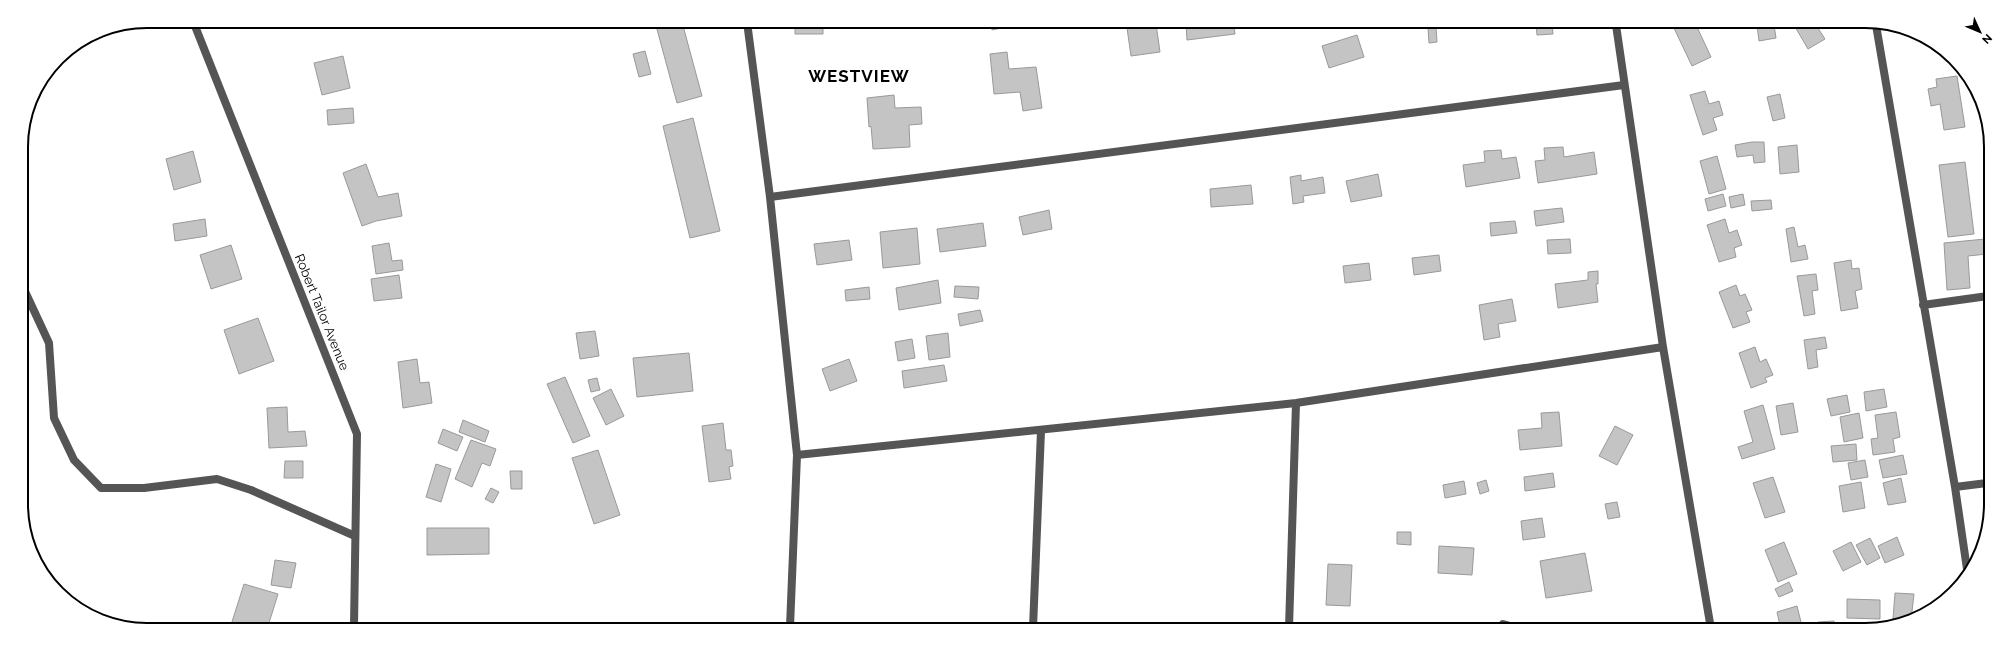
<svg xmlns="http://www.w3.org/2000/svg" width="2012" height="651" font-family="Raleway,sans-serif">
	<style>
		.building { fill: #c4c4c4; stroke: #999 }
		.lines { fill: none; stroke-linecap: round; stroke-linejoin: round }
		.service { stroke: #555; stroke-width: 8 }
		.minor { stroke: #555; stroke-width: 8 }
		.labels { text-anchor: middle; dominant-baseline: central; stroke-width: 3; stroke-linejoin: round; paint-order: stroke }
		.street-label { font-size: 13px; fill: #000; stroke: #fff }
		.district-label { font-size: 17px; font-weight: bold; letter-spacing: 1px; fill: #000; stroke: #fff }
		.rim { fill: none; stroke: #000; stroke-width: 2 }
	</style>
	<rect width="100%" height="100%" fill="#fff"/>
	<path class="building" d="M655,22H682L702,96L677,103Z
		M795,23H823V34H795Z
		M990,23H1006V27L992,30Z
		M1156,24L1160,52L1131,56L1127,28Z
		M1186,24H1234L1235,34L1187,40Z
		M1536,24H1552L1553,34L1537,35Z
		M1675,25H1696L1711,57L1692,66L1673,26Z
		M1757,25H1774L1776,38L1759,41Z
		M1794,25H1816L1825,39L1808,49Z
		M1436,27L1437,42L1429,43L1428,28Z
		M1357,35L1364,57L1329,68L1322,46Z
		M645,51L651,74L639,77L633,54Z
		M1007,52L1009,69L1036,67L1042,108L1023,111L1020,92L994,94L990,54Z
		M343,56L350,88L322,95L314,63Z
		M1957,76L1965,127L1944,130L1940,104L1931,106L1928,89L1937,87L1936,79Z
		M1705,91L1709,104L1719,101L1723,115L1713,118L1717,130L1703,135L1690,95Z
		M1780,94L1785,118L1773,121L1767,97Z
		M894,95L895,108L921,107L922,124L909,125L910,147L873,149L871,126L869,127L867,98Z
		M353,108L354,123L328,125L327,110Z
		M693,118L720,231L690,238L663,126Z
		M1752,142H1764L1765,162L1754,163L1753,155L1737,157L1735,145Z
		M1797,145L1799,172L1780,174L1778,147Z
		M1563,147L1564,157L1594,152L1597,174L1538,183L1535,161L1545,160L1544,148Z
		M1501,150L1502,159L1516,157L1520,178L1466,187L1463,165L1485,162L1484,151Z
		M193,151L201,182L174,190L166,159Z
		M1717,156L1726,189L1709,194L1700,161Z
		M1965,162L1974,234L1948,237L1939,165Z
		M366,164L378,197L398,193L402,216L376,221L362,226L343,173Z
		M1378,174L1382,196L1351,202L1346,181Z
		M1301,175V181L1323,177L1325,193L1303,196L1304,202L1293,204L1290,177Z
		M1251,185L1253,204L1211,207L1210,189Z
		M1723,194L1726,206L1708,211L1705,199Z
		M1743,194L1745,205L1731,208L1729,197Z
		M1771,200L1772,209L1752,211L1751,201Z
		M1562,208L1564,222L1536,226L1534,211Z
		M1049,210L1052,229L1023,235L1019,217Z
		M205,219L207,236L175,241L173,224Z
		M1725,219L1729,233L1737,230L1742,245L1734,248L1736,257L1719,262L1707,225Z
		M1515,221L1517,233L1491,236L1490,223Z
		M983,223L986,246L940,252L937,229Z
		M1794,227L1798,247L1805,245L1808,259L1791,262L1786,229Z
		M917,228L920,264L883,268L880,232Z
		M1570,239L1571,253L1548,254L1547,240Z
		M1985,239L1987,254L1968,256L1970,288L1947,290L1944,243Z
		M849,240L852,260L817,265L814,244Z
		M389,243L392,261L402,260L403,270L376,274L372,246Z
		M231,245L242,279L211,289L200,255Z
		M1439,255L1441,271L1414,275L1412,258Z
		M1851,260L1852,269L1859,268L1862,289L1855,291L1858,308L1841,311L1834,263Z
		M1369,263L1371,280L1345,283L1343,266Z
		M1598,271V284H1596L1598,302L1558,308L1555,284L1588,280V272Z
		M1816,274L1818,290L1812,291L1815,314L1804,316L1797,276Z
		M399,275L402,298L374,301L371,279Z
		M938,280L941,303L899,310L896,288Z
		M1736,285L1740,296L1745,294L1752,310L1746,312L1750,322L1733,328L1719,292Z
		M955,286L979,287L978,299L954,297Z
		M869,287L870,299L846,301L845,290Z
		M1512,299L1516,321L1498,324L1500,337L1484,340L1479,305Z
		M980,310L983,321L960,326L958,314Z
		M258,318L274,361L239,374L224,330Z
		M595,331L599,356L580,359L576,333Z
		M948,333L950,357L929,360L926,336Z
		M1825,337L1827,348L1816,350L1818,367L1808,369L1804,340Z
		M912,339L915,358L898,361L895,342Z
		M1755,347L1760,362L1766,359L1773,375L1765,378L1767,382L1751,388L1739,353Z
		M689,353L693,391L637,397L633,358Z
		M417,359L420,383L429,382L432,403L403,408L398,362Z
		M849,359L857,381L830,391L822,369Z
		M944,365L947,381L904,388L902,371Z
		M565,377L590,436L573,443L547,384Z
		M597,378L600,390L591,392L588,380Z
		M611,389L624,416L606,425L593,398Z
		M1884,389L1887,407L1866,411L1864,392Z
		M1847,395L1850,412L1831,416L1827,399Z
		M1793,403L1798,432L1781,435L1776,406Z
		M1763,405L1775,449L1742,459L1738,447L1753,442L1744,411Z
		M287,407L288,432L305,431L307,446L269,448L267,408Z
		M1559,412L1562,446L1520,450L1518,430L1542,428L1541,413Z
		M1896,412L1900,437L1893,439L1895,452L1873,455L1871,439L1878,438L1875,415Z
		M1859,413L1863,438L1844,442L1840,417Z
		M463,420L489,431L485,442L459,432Z
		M723,423L726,450H731L733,466L729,467L731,479L709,482L702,426Z
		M1615,426L1633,435L1617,465L1599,456Z
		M443,429L463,437L457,451L438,443Z
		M471,440L496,449L490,466L482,463L472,487L455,479Z
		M1856,444L1857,460L1833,462L1831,446Z
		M598,450L620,515L594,524L572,458Z
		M1903,455L1907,474L1883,478L1879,460Z
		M1865,460L1868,477L1851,480L1848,463Z
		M285,461H303V478H284Z
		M436,464L451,469L441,502L426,497Z
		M510,471H522V489H511Z
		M1553,473L1555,487L1525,491L1524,477Z
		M1773,477L1785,512L1765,518L1753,483Z
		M1901,478L1906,502L1888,505L1883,483Z
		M1486,480L1489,491L1480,494L1477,483Z
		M1464,481L1466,494L1445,498L1443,485Z
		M1861,482L1865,508L1843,512L1839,486Z
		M491,488L499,492L493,503L485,499Z
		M1617,502L1620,517L1608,519L1605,504Z
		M1542,518L1545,537L1523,540L1521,521Z
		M427,528H489V554L427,555Z
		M1397,532H1411V545L1397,544Z
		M1897,537L1904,555L1885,563L1878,546Z
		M1870,538L1880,558L1867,565L1856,545Z
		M1784,542L1797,574L1778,582L1765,550Z
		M1851,542L1861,562L1843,571L1833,551Z
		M1439,546L1474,548L1472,575L1438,573Z
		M1585,553L1592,591L1546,598L1540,561Z
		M275,560L296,563L291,588L271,585Z
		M1328,564L1352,565L1350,606L1326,605Z
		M1789,582L1793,591L1779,597L1775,589Z
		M244,584L278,594L268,626L231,625Z
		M1895,593L1914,594L1911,620L1893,619Z
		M1847,599L1880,600V619L1847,618Z
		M1797,606L1803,630H1781L1777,612Z
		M1834,621L1835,630H1819L1818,622Z"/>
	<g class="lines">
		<path class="service" d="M22,285L49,343L54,418L74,460L101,488H144L217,479L251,490L355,536
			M1503,624L1521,629"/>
		<path class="minor" d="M193,21L357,434L354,626
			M747,22L770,197L797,455L790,627
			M1616,25L1663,347L1711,629
			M1876,25L1955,487L1968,576
			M770,197L1624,85
			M1923,305L1988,296
			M797,455L1296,403L1663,347
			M1955,487L1987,483
			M1033,628L1041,431
			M1289,628L1296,403"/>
	</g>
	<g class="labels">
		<g class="street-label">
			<text transform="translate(322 312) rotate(68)">Robert Tailor Avenue</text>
		</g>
		<g class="district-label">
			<text x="859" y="76">WESTVIEW</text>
		</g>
	</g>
	<path d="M0 0H2012V651H0ZM147 28H1865A119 119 0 0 1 1984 147V504A119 119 0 0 1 1865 623H147A119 119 0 0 1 28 504V147A119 119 0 0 1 147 28Z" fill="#fff" fill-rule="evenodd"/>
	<path class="rim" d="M147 28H1865A119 119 0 0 1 1984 147V504A119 119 0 0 1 1865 623H147A119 119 0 0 1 28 504V147A119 119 0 0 1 147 28Z"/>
	<g transform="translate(1980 32) rotate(134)" stroke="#ffffff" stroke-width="3" paint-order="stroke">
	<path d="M0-3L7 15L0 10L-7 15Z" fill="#000000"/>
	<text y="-6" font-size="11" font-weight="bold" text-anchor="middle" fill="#000000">N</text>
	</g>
</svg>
